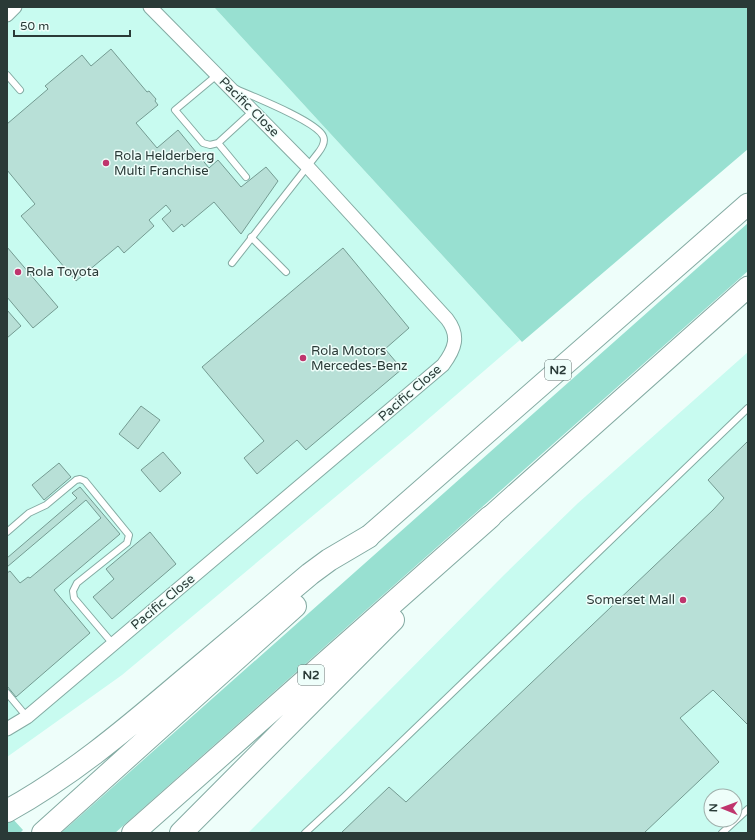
<svg xmlns="http://www.w3.org/2000/svg" width="755" height="840" font-family="'Varela Round',sans-serif">
	<style>
		.built { fill: #c8fbf0; fill-rule: evenodd }
		.green { fill: #98e0d1 }
		.building { fill: #b8e0d7; stroke: #749b92 }
		.lines { fill: none; stroke-linecap: round; stroke-linejoin: round }
		.service-casing { stroke: #84aba3; stroke-width: 8 }
		.minor-casing { stroke: #84aba3; stroke-width: 15 }
		.trunk-casing { stroke: #84aba3; stroke-width: 23 }
		.motorway-casing { stroke: #84aba3; stroke-width: 24 }
		.service { stroke: #fff; stroke-width: 6 }
		.minor { stroke: #fff; stroke-width: 13 }
		.trunk { stroke: #fff; stroke-width: 21 }
		.motorway { stroke: #fff; stroke-width: 22 }
		.poi-dot { fill: #bf356d; stroke: #eefefa; stroke-width: 1.5 }
		.labels { text-anchor: middle; dominant-baseline: central; stroke-width: 3; stroke-linejoin: round; paint-order: stroke }
		.shield { fill: #eefefa; stroke: #657572; stroke-width: 1 }
		.shield-label { font-size: 12px; font-weight: bold; fill: #2a3a37 }
		.street-label { font-size: 13px; fill: #2a3a37; stroke: #eefefa }
		.poi-label { font-size: 13px; fill: #2a3a37; stroke: #eefefa; text-anchor: start }
	</style>
	<rect width="100%" height="100%" fill="#eefefa"/>
	<path class="built" d="M7,7H214L520,340L412,433L122,675L7,757Z
		M748,352V833H248L504,575L577,504ZM711,796H735V820H711Z"/>
	<path class="green" d="M214,7H748V149L522,342Z
		M748,223V271L115,833H61Z
		M11,817L23,830L20,833H7V819Z"/>
	<path class="building" d="M111,49L147,92L149,91L156,99L155,101L158,105L136,123L157,148L178,130L209,168L218,160L241,187L266,167L278,181L241,234L214,202L184,227L182,224L173,232L162,219L171,211L166,205L149,220L154,226L124,253L118,246L76,281L21,216L35,204L7,170V124L48,89L45,86L82,55L91,66Z
		M7,247L58,307L33,328L7,297Z
		M343,248L409,328L385,349L402,369L306,450L297,440L257,474L244,458L264,441L202,367Z
		M7,310L21,326L7,338Z
		M141,406L160,420L138,449L119,434Z
		M748,441V725L713,690L680,718L719,762L644,833H341L389,787L406,802L713,510L724,498L708,480Z
		M163,452L181,473L160,492L141,470Z
		M59,463L71,477L44,500L32,485Z
		M80,487L120,534L54,590L90,633L16,697L7,686V573L10,571L20,583L28,577L30,578L101,518L86,500L7,567V558L77,498L72,493Z
		M150,532L176,564L112,619L93,597L114,579L106,569Z"/>
	<g class="lines">
		<defs>
			<path id="service" d="M7,75L20,90
				M217,75L175,110L203,143L210,145L218,143L253,111
				M218,143L246,177
				M251,237L286,272
				M232,263L318,153C322,148 326,142 323,136C316,121 252,96 236,89
				M7,532L29,513L46,505L76,480L80,479L85,481L129,535L127,543L77,583L73,591L74,598L113,644
				M7,693L27,717
				M305,833L344,797L748,408
				M722,833L748,809"/>
			<path id="minor" d="M7,15L15,7
				M7,729L27,717L443,365C455,349 460,336 447,319L307,166L150,7"/>
			<path id="trunk" d="M490,517L748,287
				M368,537L748,204"/>
			<path id="motorway" d="M7,811C69,777 124,731 178,685C222,648 266,611 310,574L329,560L368,537
				M43,833L295,606
				M133,833L490,517
				M181,833L393,620"/>
		</defs>
		<use href="#service" class="service-casing"/>
		<use href="#minor" class="minor-casing"/>
		<use href="#trunk" class="trunk-casing"/>
		<use href="#motorway" class="motorway-casing"/>
		<use href="#service" class="service"/>
		<use href="#minor" class="minor"/>
		<use href="#trunk" class="trunk"/>
		<use href="#motorway" class="motorway"/>
	</g>
	<g class="poi-dot">
		<circle cx="106" cy="163" r="4"/>
		<circle cx="18" cy="272" r="4"/>
		<circle cx="303" cy="358" r="4"/>
		<circle cx="683" cy="600" r="4"/>
	</g>
	<g class="labels">
		<g class="shield">
			<rect x="545" y="360" width="26" height="20" rx="3"/>
			<rect x="298" y="665" width="26" height="20" rx="3"/>
		</g>
		<g class="shield-label">
			<text x="558" y="370">N2</text>
			<text x="311" y="675">N2</text>
		</g>
		<g class="street-label">
			<text transform="translate(249 107) rotate(45)">Pacific Close</text>
			<text transform="translate(410 393) rotate(-41)">Pacific Close</text>
			<text transform="translate(163 602) rotate(-40)">Pacific Close</text>
		</g>
		<g class="poi-label">
			<text x="114" y="156">Rola Helderberg<tspan x="114" dy="15">Multi Franchise</tspan></text>
			<text x="26" y="272">Rola Toyota</text>
			<text x="311" y="351">Rola Motors<tspan x="311" dy="15">Mercedes-Benz</tspan></text>
			<text x="675" y="600" text-anchor="end">Somerset Mall</text>
		</g>
	</g>
	<rect width="755" height="840" fill="none" stroke="#2a3a37" stroke-width="16"/>
	<g transform="translate(723 808) rotate(271)"><circle r="19" fill="#eefefa" stroke="#a0b0ac"/>
	<path d="M0-3L7 15L0 10L-7 15Z" fill="#bf356d"/>
	<text y="-6" font-size="11" font-weight="bold" text-anchor="middle" fill="#2a3a37">N</text>
	</g>
	<path d="M14 30v6h116v-6" fill="none" stroke="#2a3a37" stroke-width="2"/>
	<text x="20" y="30" font-size="12" fill="#2a3a37" stroke="#eefefa" stroke-width="3" paint-order="stroke">50 m</text>
</svg>
